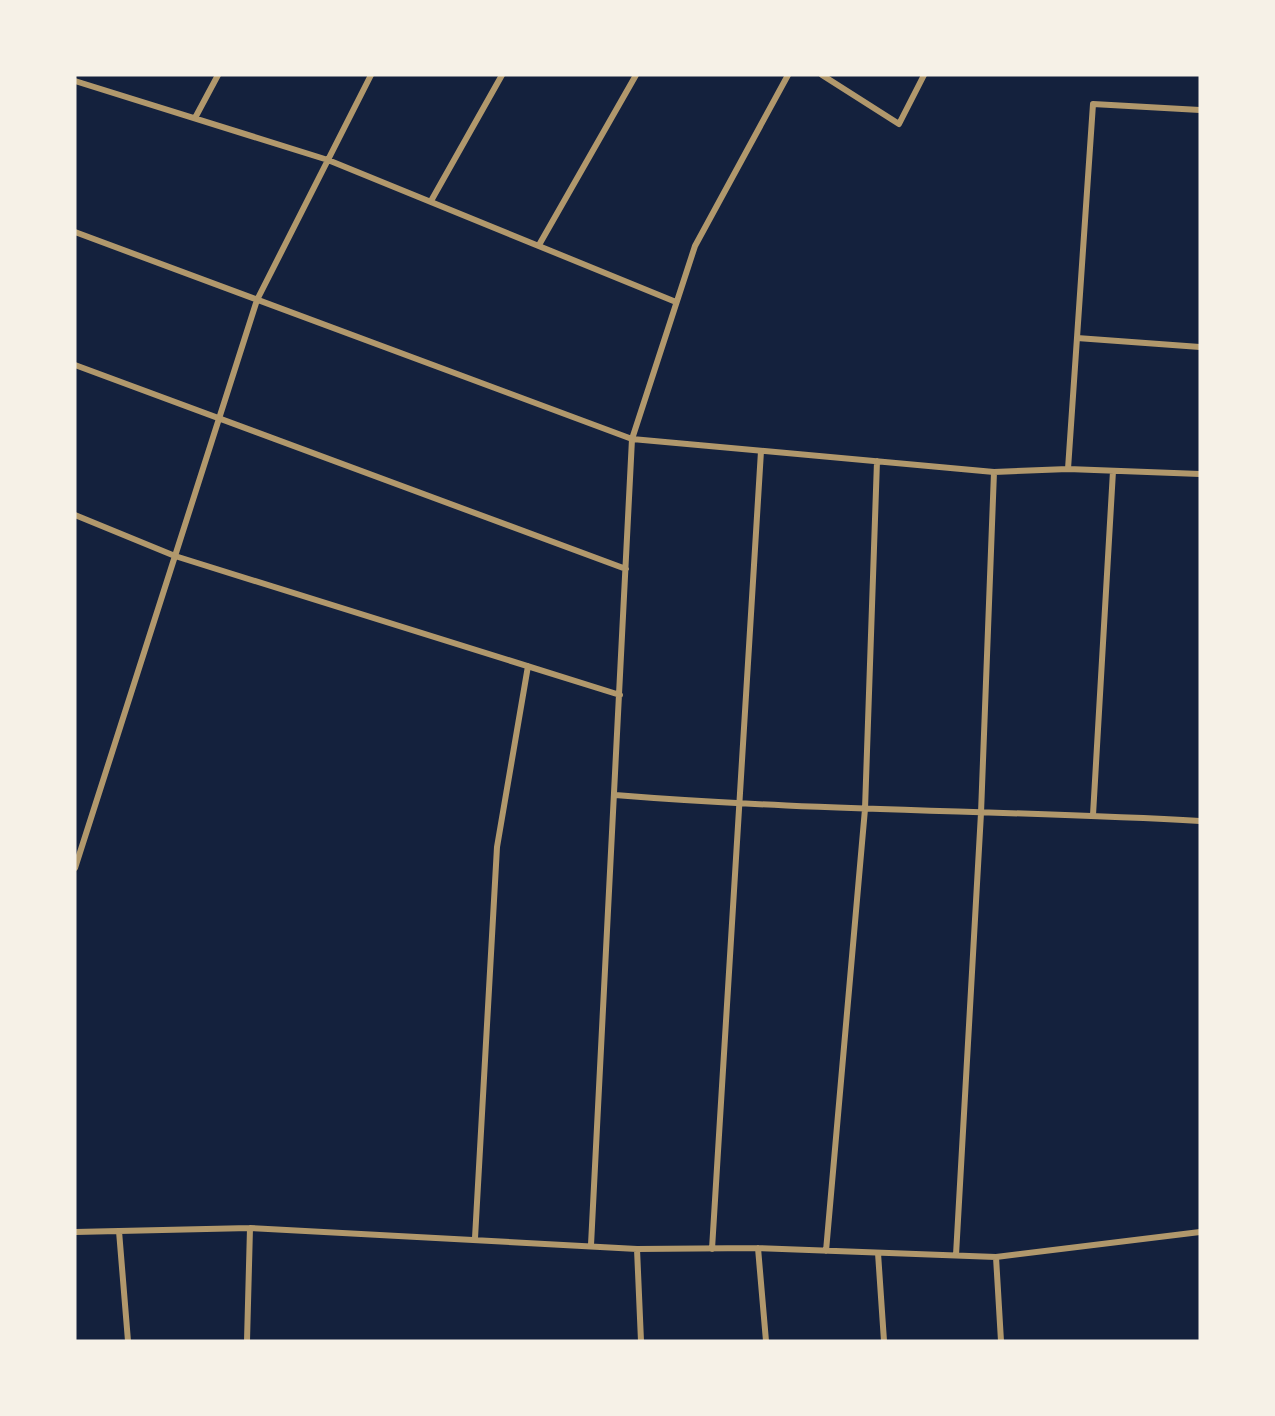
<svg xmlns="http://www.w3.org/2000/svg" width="1275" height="1416" font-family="'IBM Plex Sans',sans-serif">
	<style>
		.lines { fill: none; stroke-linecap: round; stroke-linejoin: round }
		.minor { stroke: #b1986c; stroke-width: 6 }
	</style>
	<rect width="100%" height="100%" fill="#14213d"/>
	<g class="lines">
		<path class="minor" d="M822,75L899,124L924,75
			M75,81L328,160L676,302
			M195,118L218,75
			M431,201L502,75
			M75,232L632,439L994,472
			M539,245L636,75
			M1077,338L1200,347
			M75,365L626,569
			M1068,469L1093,104L1200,110
			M75,515L175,556L257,300L371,75
			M615,795C810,811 1005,810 1200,821
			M1093,815L1113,471
			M75,868L175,556L620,695
			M119,1231L128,1341
			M75,1232L250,1228L637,1249L758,1248L996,1257L1200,1232
			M475,1238L497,847L528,666
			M591,1245L632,439L695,246L788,75
			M758,1248L766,1341
			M637,1249L641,1341
			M712,1249L761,451
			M826,1251L865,809L877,461
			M878,1253L884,1341
			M956,1255L981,813L994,472L1068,469L1200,474
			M996,1257L1001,1341
			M247,1341L250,1228"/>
	</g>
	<rect width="1275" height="1416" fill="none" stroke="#f6f1e7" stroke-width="153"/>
</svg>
